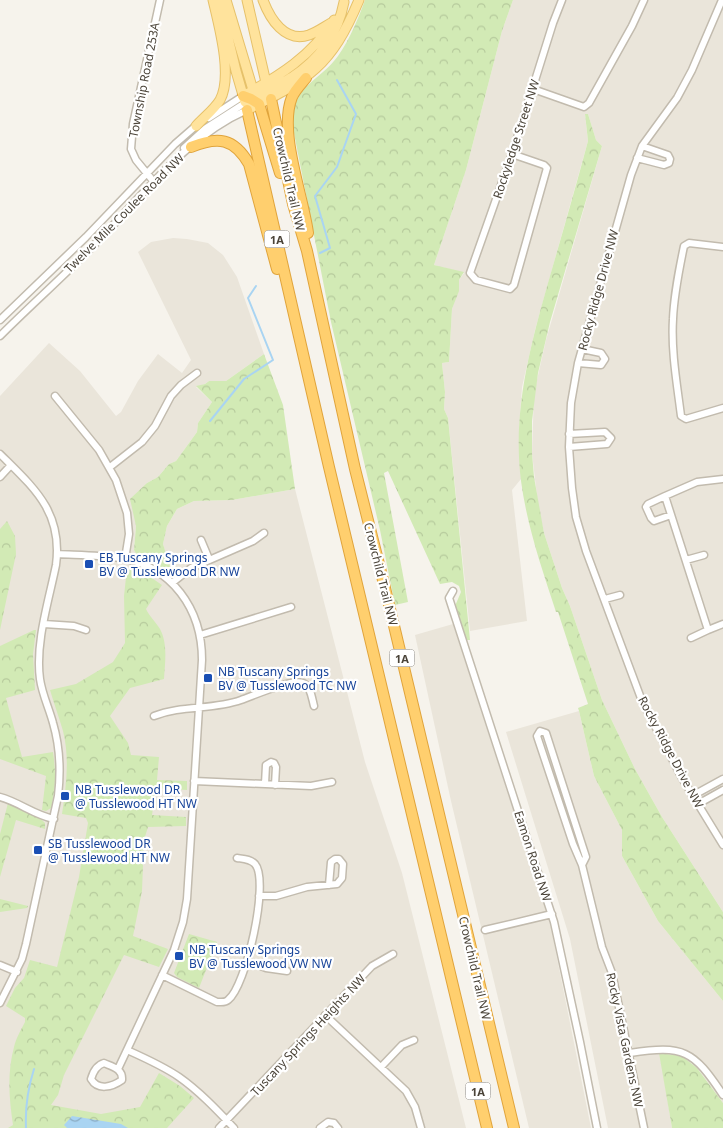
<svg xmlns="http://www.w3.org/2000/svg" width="723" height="1128" font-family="'Noto Sans',sans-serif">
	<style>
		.residential { fill: #eae5da }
		.park { fill: url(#park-crowns) }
		.water { fill: url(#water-waves) }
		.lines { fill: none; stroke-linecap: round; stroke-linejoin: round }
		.stream { stroke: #a9d4f2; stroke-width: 2 }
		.minor-casing { stroke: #c2bbae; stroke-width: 9 }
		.major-casing { stroke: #e6c16a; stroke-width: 11 }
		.highway-casing { stroke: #e0a43c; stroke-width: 12 }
		.minor { stroke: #fff; stroke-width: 6 }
		.major { stroke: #ffe39c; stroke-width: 9 }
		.highway { stroke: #ffcf6e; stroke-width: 10 }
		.transit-dot { fill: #1a4fb4; stroke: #fff; stroke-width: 2 }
		.labels { text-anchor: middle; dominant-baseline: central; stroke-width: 4.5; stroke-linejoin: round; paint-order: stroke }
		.shield { fill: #fff; stroke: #817c74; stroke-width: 1 }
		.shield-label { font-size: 11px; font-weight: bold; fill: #4b4439 }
		.street-label { font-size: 12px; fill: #4b4439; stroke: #fff }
		.transit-label { font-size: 12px; fill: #164399; stroke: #fff; text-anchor: start }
	</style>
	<defs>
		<pattern id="park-crowns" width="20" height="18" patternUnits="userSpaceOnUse" patternTransform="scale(1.25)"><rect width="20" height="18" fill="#d2eab5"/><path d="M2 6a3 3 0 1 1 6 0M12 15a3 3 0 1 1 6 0" fill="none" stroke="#b6ca9c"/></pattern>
		<pattern id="water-waves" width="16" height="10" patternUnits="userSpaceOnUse" patternTransform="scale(1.25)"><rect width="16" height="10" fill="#a9d4f2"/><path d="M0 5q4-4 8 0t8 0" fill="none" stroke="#8caec5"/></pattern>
	</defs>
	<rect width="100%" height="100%" fill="#f6f3ec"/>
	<path class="residential" d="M513,0H723V912L662,817L635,769L602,700L570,606L562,588L544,533L538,505L532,453L534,393L546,340L602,146L596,140L588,114L585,115L588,141L535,330L522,387L519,430L521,479L512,490L527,621L470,631L448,418L444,409L445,392L442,363L449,362L452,309L458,291L459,280L464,273L434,265L466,170L502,31Z
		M173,238L187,239L208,243L223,255L237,277L264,354L226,381H209L205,384L196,387L212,402L198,423L197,432L176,461L169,464L158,477L147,483L135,517L136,526L134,550L153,563L171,573L163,544L167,526L177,509L194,501L232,500L295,489L365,762L402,873L466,1128H0V396L49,343L80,371L116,416L121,412L138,381L158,354L182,373L191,360L138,252L151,242Z
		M453,624L550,923L591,1128H529L451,801L415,635Z
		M579,711L594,776L622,830V856L658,921L723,1001V1103L697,1068L690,1061L682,1056L660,1053L672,1128H608L570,939L506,732Z"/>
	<path class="park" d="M365,0H513L502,31L466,170L434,265L464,272L459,280V291L452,309L449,362L442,363L445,392L444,409L448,418L470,640H466L455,606L461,592L459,586L452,582L440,584L388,471L384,473L408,602L395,605L380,530L331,322L293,128C289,87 318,83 338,56C350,39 358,19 365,0Z
		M585,114H588L596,140L602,146L550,322L538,373L532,421V453L534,477L544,533L562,588L570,606L602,700L635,769L662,817L723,912V1001L658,921L622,856V830L594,776L579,711L578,708L588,704L558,612H556C542,569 527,526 521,481C512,410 531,343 550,276C563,231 576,186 588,141Z
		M264,354L283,405L295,489L232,500L194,501L177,509L167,526L163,544L172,573L167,571L137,555L134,550L136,526L130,499L147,483L158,477L169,464L176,461L197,432L198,423L212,402L196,386L205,384L209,381H226Z
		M7,521L15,536L16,554L0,630V529Z
		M127,568L146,574L162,585L146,609C149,616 156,622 160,629C168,644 165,662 164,679L130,688L110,716L128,743L131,755L159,757L157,780L187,781V790L156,788L152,815L186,817V826L148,827L144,840L142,891L133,936L168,949L159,967L124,955L64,1075L58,1095L51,1105L101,1114L140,1107L159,1073L180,1086L194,1098L167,1128H8L13,1125C9,1098 7,1073 14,1047C16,1038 21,1030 25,1022V1018L6,1006L15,988L24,978L30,960L57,967L79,877L88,823L86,818L62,814C66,787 70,759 63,731C59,717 54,704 50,690L76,684L113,662L125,643L124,596Z
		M34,630H36L33,654L35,690L6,698L22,757L53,752C56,772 56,788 51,808L46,811L42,810L46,776L0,759V646Z
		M8,803L42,820L45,823V829L16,820L0,877V834Z
		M0,899L28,906L27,908L0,912Z
		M189,934L217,942L199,988L177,977L174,973Z
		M659,1053L682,1056L697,1068L723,1103V1128H672Z"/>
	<path class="water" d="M72,1116L121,1124L128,1128H67L64,1125Z"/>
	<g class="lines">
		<path class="stream" d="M320,253L330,248L315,196L337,167L356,114L337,80
			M210,421L244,379L273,360L248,298L256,286
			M26,1128C25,1107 28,1088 34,1069"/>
		<defs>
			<path id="minor" d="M722,0L692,70L677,98L642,146L631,175L578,363L571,403L569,447L572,488L576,517L586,551L642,701L682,778L723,845
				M533,89L584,107L589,103L632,26L644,0
				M209,118L243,96
				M184,148L206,128L248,101
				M512,154L544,165L547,168L514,285L510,289L476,280L470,273L512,154L553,23L562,0
				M637,158L664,165L669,163L670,159L668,155L642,146
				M154,182L136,160L131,149L133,124L160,0
				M723,247L689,243L684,246C679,270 674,294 673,319C671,351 677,384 681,416L686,419L723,408
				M0,320L86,237L175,144L198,124
				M0,336C31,305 65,275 96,243C143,196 184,138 247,110
				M578,363L601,365L605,359L601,353L582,349
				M55,396L99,450L116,480L127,513L129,534L125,559
				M569,434L605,432L611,438L607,444L569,447
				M0,454C34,488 63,512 56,565C49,600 35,643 40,679C42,694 49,708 53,723C60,747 61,771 58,796L26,944L22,959L0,1003
				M110,467L142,442L155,426L171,396L181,385L197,373
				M0,477L11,465
				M723,479L697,482L665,496L708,630L723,624
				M665,496L648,504L646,507L651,518L654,521L671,515
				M201,540L209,559
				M58,554C78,555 100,555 120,558C172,566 202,609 202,660L187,899L183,922L174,950L118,1069
				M686,560L704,555
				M172,583L191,568L253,541L264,533
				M453,591L449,598L554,922L580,1042L597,1128
				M605,599L620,595
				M44,624L74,626L86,630
				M200,635L291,607
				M691,638L708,630
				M154,716C182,705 213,710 241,700C253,696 292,678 303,683C311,686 312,699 314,706
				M194,781L311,786L332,782
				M265,784L266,765L271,762L274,763L276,767L275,785
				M692,796L723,779
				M0,797C19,802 34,815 54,819
				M698,804L723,790
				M582,865L586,857L546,733L540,731L537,736L573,844L582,865L602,947L612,973L644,1128
				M259,896H276L307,887L337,884L342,878L343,864L339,859H335L331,862L329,885
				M485,930L552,914
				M247,961L266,968L287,971
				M0,965L17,972
				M162,975L217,1002C221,1002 225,1003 228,1000C246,987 270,881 255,864C250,859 244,859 237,858
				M325,1015L406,1091L415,1107L421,1128
				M127,1050C145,1058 163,1066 179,1077C199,1091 217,1110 234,1128
				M630,1053C684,1045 693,1050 723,1095
				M104,1063C113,1067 123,1069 122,1080C112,1087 98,1091 91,1079C93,1072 97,1065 104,1063Z
				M381,1067L402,1045L414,1040
				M219,1128L372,966L393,954
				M320,1128L328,1122L334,1123L338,1128"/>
			<path id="major" d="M219,0L236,71L245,102
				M226,0L253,90L257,94
				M247,0L267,87
				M263,0C270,19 285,43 309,35C317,32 324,27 331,23
				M243,96C279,76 312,56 334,20
				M251,106C262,92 277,86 292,77C319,60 338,34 344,2
				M247,110C309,79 331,67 359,0
				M196,126C203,118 214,110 220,100C233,76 219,26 213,0"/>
			<path id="highway" d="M306,78C301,84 295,90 292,97C278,132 303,195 308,233
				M243,96L251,99L259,104L280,173
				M271,99L293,204L307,251L355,469L385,588L514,1128
				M247,110L329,467L487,1128
				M191,147C218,136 234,138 249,164L277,269"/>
		</defs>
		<use href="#minor" class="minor-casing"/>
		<use href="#major" class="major-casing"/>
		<use href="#highway" class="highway-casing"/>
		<use href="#minor" class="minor"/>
		<use href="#major" class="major"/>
		<use href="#highway" class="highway"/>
	</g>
	<g class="transit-dot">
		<rect x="84" y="559" width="10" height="10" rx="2.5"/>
		<rect x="203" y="673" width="10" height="10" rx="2.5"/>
		<rect x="60" y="791" width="10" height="10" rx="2.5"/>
		<rect x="33" y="845" width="10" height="10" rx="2.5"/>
		<rect x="174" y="951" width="10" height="10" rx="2.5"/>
	</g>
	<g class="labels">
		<g class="shield">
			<rect x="264.5" y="230.5" width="25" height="17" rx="4"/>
			<rect x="389.5" y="649.5" width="25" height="17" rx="4"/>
			<rect x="465.5" y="1082.5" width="25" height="17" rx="4"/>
		</g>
		<g class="shield-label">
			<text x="277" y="239">1A</text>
			<text x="402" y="658">1A</text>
			<text x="478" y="1091">1A</text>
		</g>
		<g class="street-label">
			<text transform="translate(144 80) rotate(-79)">Township Road 253A</text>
			<text transform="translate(516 139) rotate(-72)">Rockyledge Street NW</text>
			<text transform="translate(289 179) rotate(77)">Crowchild Trail NW</text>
			<text transform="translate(124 213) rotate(-45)">Twelve Mile Coulee Road NW</text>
			<text transform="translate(598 290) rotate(-75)">Rocky Ridge Drive NW</text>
			<text transform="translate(381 574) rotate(76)">Crowchild Trail NW</text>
			<text transform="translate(671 752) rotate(62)">Rocky Ridge Drive NW</text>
			<text transform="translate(533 856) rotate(72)">Eamon Road NW</text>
			<text transform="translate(475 968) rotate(77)">Crowchild Trail NW</text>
			<text transform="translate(308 1035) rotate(-47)">Tuscany Springs Heights NW</text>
			<text transform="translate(625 1040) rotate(78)">Rocky Vista Gardens NW</text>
		</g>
		<g class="transit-label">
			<text x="99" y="557">EB Tuscany Springs<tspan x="99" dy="14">BV @ Tusslewood DR NW</tspan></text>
			<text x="218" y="671">NB Tuscany Springs<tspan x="218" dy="14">BV @ Tusslewood TC NW</tspan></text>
			<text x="75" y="789">NB Tusslewood DR<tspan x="75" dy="14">@ Tusslewood HT NW</tspan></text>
			<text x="48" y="843">SB Tusslewood DR<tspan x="48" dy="14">@ Tusslewood HT NW</tspan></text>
			<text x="189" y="949">NB Tuscany Springs<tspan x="189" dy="14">BV @ Tusslewood VW NW</tspan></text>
		</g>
	</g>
</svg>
